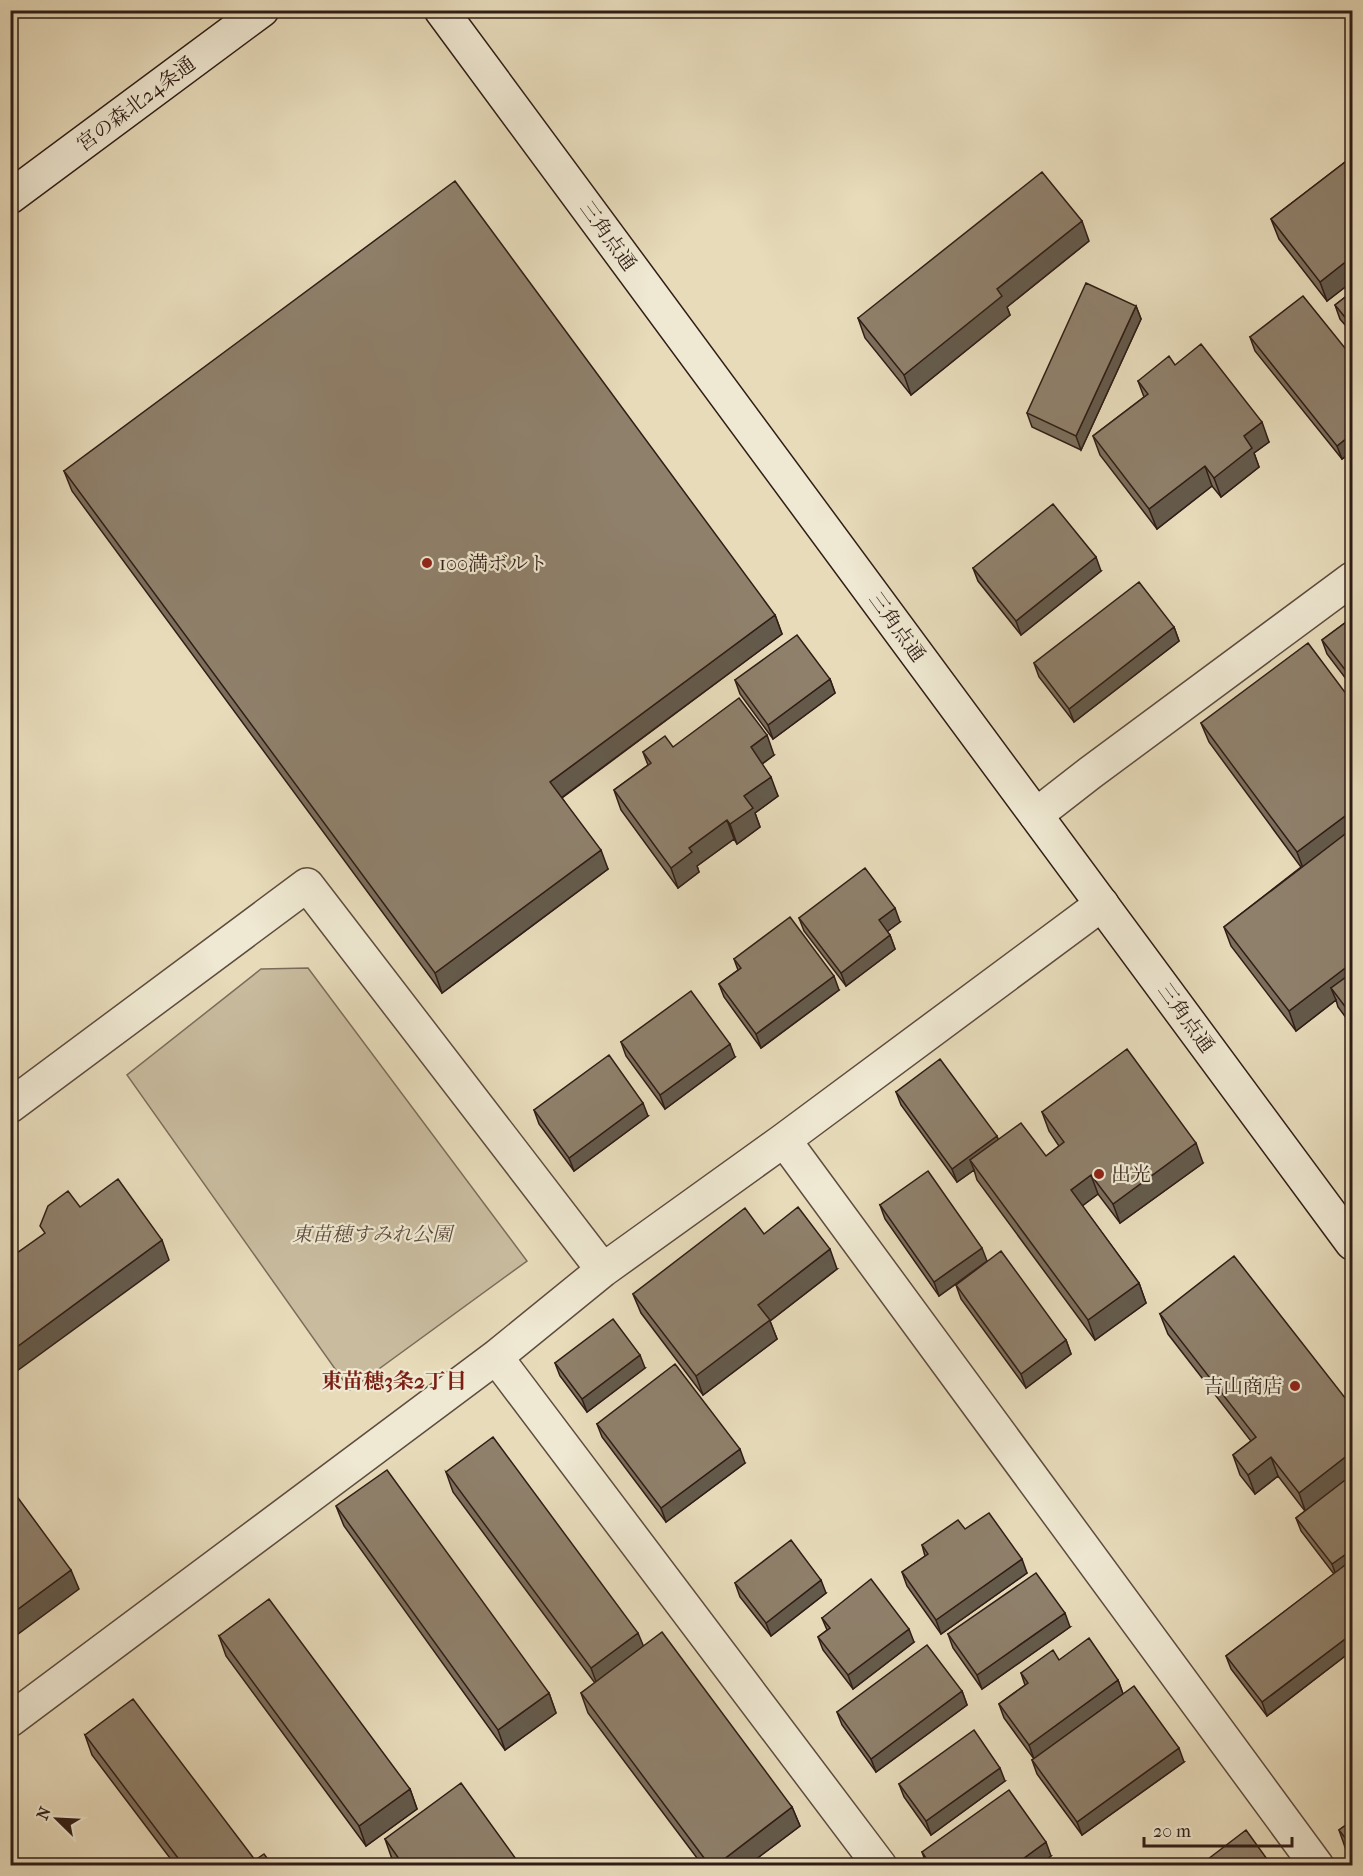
<svg xmlns="http://www.w3.org/2000/svg" width="1363" height="1876" font-family="'IM FELL French Canon','Noto Serif JP',serif">
	<style>
		.green { fill: #c8bb9e; stroke: #7c6c5a; stroke-width: 1.5 }
		.lines { fill: none; stroke-linecap: round; stroke-linejoin: round }
		.street-casing { stroke: #5e4c3f; stroke-width: 36 }
		.secondary-casing { stroke: #301d16; stroke-width: 36 }
		.street { stroke: #efe8d2; stroke-width: 33 }
		.secondary { stroke: #efe8d2; stroke-width: 33 }
		.wall { fill: #7b6e5c; stroke: #301d16; stroke-width: 1.5 }
		.shaded-wall { fill: #645a4b; stroke: #301d16; stroke-width: 1.5 }
		.building { fill: #8f806b; stroke: #301d16; stroke-width: 1.5 }
		.poi-dot { fill: #8f2418; stroke: #efe8d2; stroke-width: 2 }
		.labels { text-anchor: middle; dominant-baseline: central; stroke-width: 4.5; stroke-linejoin: round; paint-order: stroke }
		.street-label { font-size: 20px; fill: #301d16; stroke: #efe8d2 }
		.poi-label { font-size: 20px; fill: #301d16; stroke: #efe8d2; text-anchor: start }
		.park-label { font-size: 20px; font-style: italic; fill: #5e4c3f; stroke: #efe8d2 }
		.neighbourhood-label { font-size: 21px; font-weight: bold; fill: #7a1f14; stroke: #efe8d2 }
	</style>
	<rect width="100%" height="100%" fill="#e7dbba"/>
	<filter id="stains"><feTurbulence type="fractalNoise" baseFrequency=".00333" numOctaves="4"/><feColorMatrix values="0 0 0 0 .2 0 0 0 0 .09 0 0 0 0 .02 0 0 0 .5 -.17"/></filter>
	<radialGradient id="worn" r=".72"><stop offset=".6" stop-color="#630" stop-opacity="0"/><stop offset="1" stop-color="#630" stop-opacity=".3"/></radialGradient>
	<path class="green" d="M308,968L527,1261L350,1390L127,1075L261,969Z"/>
	<g class="lines">
		<defs>
			<path id="street" d="M1036,815L1090,773L1352,579
				M10,1106L307,885L603,1270
				M784,1140L1317,1866
				M496,1357L880,1866
				M10,1720L496,1357L603,1270L784,1140L1102,904"/>
			<path id="secondary" d="M441,10L1352,1243
				M10,197L262,10"/>
		</defs>
		<use href="#street" class="street-casing"/>
		<use href="#secondary" class="secondary-casing"/>
		<use href="#street" class="street"/>
		<use href="#secondary" class="secondary"/>
	</g>
	<path class="wall" d="M1353,156V281L1327,301L1279,239L1271,219Z
		M1089,241L1007,307L1010,315L911,395L865,338L858,318Z
		M1353,291V334L1340,319L1335,305Z
		M1136,306L1141,319L1081,450L1032,427L1027,413Z
		M1250,337L1353,358V451L1342,459L1255,351Z
		M1175,365L1269,442L1254,453L1259,467L1221,497L1212,486L1157,529L1100,455L1093,436L1144,397L1138,381Z
		M64,471L775,615L782,634L562,798L608,869L442,993L72,491Z
		M973,568L1101,571L1021,635L978,581Z
		M1353,617V688L1327,654L1322,640Z
		M1174,627L1179,641L1074,722L1039,677L1034,663Z
		M830,679L835,693L773,739L740,694L735,680Z
		M1353,703V1027L1338,1007L1336,1000L1296,1031L1231,946L1224,927L1301,867L1209,742L1201,723Z
		M673,747L774,755L762,764L778,796L755,813L760,827L737,844L734,839L697,866L699,872L678,888L621,810L614,790L648,765L643,752Z
		M799,918L900,922L887,931L890,935L895,949L846,986L804,931Z
		M734,959L839,990L761,1048L724,997L719,984L738,970Z
		M621,1042L735,1057L665,1109L626,1056Z
		M896,1092L997,1136L998,1140L1046,1156L1059,1146L1049,1131L1042,1112L1203,1163L1120,1223L1098,1194L1082,1206L1139,1283L1146,1303L1095,1340L977,1180L974,1170L957,1182L901,1105Z
		M534,1110L648,1116L574,1171L539,1124Z
		M880,1205L987,1261L1066,1340L1071,1354L1026,1388L961,1299L956,1285L987,1262L939,1296L885,1219Z
		M837,1269L770,1321L777,1339L703,1395L641,1313L633,1294Z
		M1160,1314L1353,1408V1650L1267,1716L1231,1669L1226,1656L1334,1574L1301,1531L1296,1518L1305,1511L1278,1476L1255,1494L1240,1475L1233,1455L1251,1441L1168,1334Z
		M555,1363L645,1368L587,1412L560,1376Z
		M597,1424L745,1463L666,1522L602,1437Z
		M446,1472L643,1646L792,1807L800,1826L747,1866H703L588,1713L581,1693L595,1683L453,1492Z
		M336,1506L549,1693L556,1713L505,1750L344,1526Z
		M965,1529L1027,1573L941,1634L907,1586L902,1572L925,1556L922,1545Z
		M735,1583L826,1593L771,1636L740,1597Z
		M822,1618L914,1642L853,1689L823,1650L818,1637L827,1630Z
		M1070,1627L982,1689L953,1648L948,1634Z
		M219,1636L410,1789L417,1809L366,1846L226,1656Z
		M1059,1660L1118,1680L1123,1694L1034,1759L1004,1718L999,1704L1025,1685L1021,1673Z
		M962,1691L967,1705L876,1772L842,1725L837,1712Z
		M85,1735L255,1860L273,1866H176L92,1755Z
		M1032,1760L1184,1762L1082,1835L1037,1774Z
		M1005,1781L931,1835L904,1797L899,1784Z
		M1353,1820V1859L1346,1850L1339,1830Z
		M385,1839L521,1866H397L392,1859Z
		M922,1852L1051,1856L1037,1866H927Z"/>
	<path class="shaded-wall" d="M1082,221L1089,241L1007,307L1010,315L911,395L904,375L997,289Z
		M1353,256V281L1327,301L1320,282Z
		M1136,306L1141,319L1081,450L1076,436Z
		M1262,422L1269,442L1254,453L1259,467L1221,497L1214,478L1244,436Z
		M1353,433V451L1342,459L1337,446Z
		M1205,466L1212,486L1157,529L1149,509Z
		M1096,557L1101,571L1021,635L1016,621Z
		M775,615L782,634L557,801L550,782Z
		M1174,627L1179,641L1074,722L1069,709Z
		M830,679L835,693L773,739L768,725Z
		M767,735L774,755L758,767L751,747Z
		M771,777L778,796L755,813L760,827L737,844L730,824L744,796Z
		M1353,810V835L1304,871L1297,852Z
		M727,820L734,839L697,866L699,872L678,888L671,868L689,848Z
		M601,850L608,869L442,993L435,973Z
		M895,908L900,922L884,934L879,920Z
		M890,935L895,949L846,986L841,973Z
		M1353,962V987L1331,988L1336,1000L1296,1031L1289,1011Z
		M834,976L839,990L761,1048L756,1034Z
		M730,1044L735,1057L665,1109L660,1095Z
		M643,1103L648,1116L574,1171L569,1158Z
		M997,1136L1002,1150L970,1160L974,1170L957,1182L952,1169Z
		M1196,1143L1203,1163L1120,1223L1113,1204Z
		M1091,1175L1098,1194L1078,1209L1071,1190Z
		M162,1240L169,1260L10,1376V1352Z
		M982,1248L987,1261L939,1296L934,1282Z
		M830,1249L837,1269L770,1321L777,1339L703,1395L696,1376L758,1305Z
		M1139,1283L1146,1303L1095,1340L1088,1320Z
		M1066,1340L1071,1354L1026,1388L1021,1374Z
		M640,1355L645,1368L587,1412L582,1399Z
		M740,1449L745,1463L666,1522L661,1508Z
		M1353,1451V1476L1306,1513L1299,1493Z
		M1271,1457L1278,1476L1255,1494L1248,1475Z
		M1353,1549V1566L1337,1578L1332,1564Z
		M1022,1559L1027,1573L941,1634L936,1620Z
		M71,1570L79,1589L10,1640V1615Z
		M821,1580L826,1593L771,1636L766,1623Z
		M1065,1613L1070,1627L982,1689L977,1675Z
		M909,1629L914,1642L853,1689L848,1675Z
		M638,1633L646,1652L598,1687L591,1668Z
		M1353,1633V1650L1267,1716L1262,1702Z
		M1118,1680L1123,1694L1034,1759L1029,1745Z
		M962,1691L967,1705L876,1772L871,1759Z
		M549,1693L556,1713L505,1750L498,1730Z
		M1179,1748L1184,1762L1082,1835L1077,1822Z
		M1000,1768L1005,1781L931,1835L926,1821Z
		M410,1789L417,1809L366,1846L359,1826Z
		M792,1807L800,1826L747,1866H715Z
		M1046,1842L1051,1856L1037,1866H1013Z"/>
	<path class="building" d="M1353,156V256L1320,282L1271,219Z
		M1042,172L1082,221L997,289L1002,296L904,375L858,318Z
		M455,181L775,615L550,782L601,850L435,973L64,471Z
		M1086,283L1136,306L1076,436L1027,413Z
		M1353,291V327L1335,305Z
		M1303,296L1353,358V433L1337,446L1250,337Z
		M1201,344L1262,422L1244,436L1252,448L1214,478L1205,466L1149,509L1093,436L1148,394L1138,381L1169,356L1175,365Z
		M1053,504L1096,557L1016,621L973,568Z
		M1139,582L1174,627L1069,709L1034,663Z
		M1353,617V680L1322,640Z
		M797,635L830,679L768,725L735,680Z
		M1308,643L1353,703V810L1297,852L1201,723Z
		M739,698L767,735L751,747L771,777L744,796L753,808L730,824L727,820L689,848L692,852L671,868L614,790L651,763L643,752L665,736L673,747Z
		M1353,828V962L1289,1011L1224,927Z
		M865,868L895,908L879,920L890,935L841,973L799,918Z
		M790,917L834,976L756,1034L719,984L741,968L734,959Z
		M1353,972V1017L1331,988Z
		M691,991L730,1044L660,1095L621,1042Z
		M1127,1049L1196,1143L1113,1204L1091,1175L1071,1190L1139,1283L1088,1320L970,1160L1021,1123L1046,1156L1064,1142L1042,1112Z
		M609,1055L643,1103L569,1158L534,1110Z
		M940,1059L997,1136L952,1169L896,1092Z
		M928,1171L982,1248L934,1282L880,1205Z
		M118,1179L162,1240L10,1352V1258L45,1233L40,1226L48,1206L68,1191L80,1207Z
		M798,1207L830,1249L758,1305L770,1320L696,1376L633,1294L745,1208L764,1234Z
		M1001,1251L1066,1340L1021,1374L956,1285Z
		M1234,1256L1353,1408V1451L1299,1493L1271,1457L1248,1475L1233,1455L1256,1437L1160,1314Z
		M613,1319L640,1355L582,1399L555,1363Z
		M675,1364L740,1449L661,1508L597,1424Z
		M493,1437L638,1633L591,1668L446,1472Z
		M387,1470L549,1693L498,1730L336,1506Z
		M1353,1474V1549L1332,1564L1296,1518Z
		M10,1487L71,1570L10,1615Z
		M989,1513L1022,1559L936,1620L902,1572L928,1554L922,1545L958,1520L965,1529Z
		M791,1540L821,1580L766,1623L735,1583Z
		M1353,1559V1633L1262,1702L1226,1656Z
		M1036,1573L1065,1613L977,1675L948,1634Z
		M871,1579L909,1629L848,1675L818,1637L830,1628L822,1618Z
		M269,1599L410,1789L359,1826L219,1636Z
		M662,1632L792,1807L715,1866H710L581,1693Z
		M1089,1638L1118,1680L1029,1745L999,1704L1028,1683L1021,1673L1053,1650L1059,1660Z
		M927,1645L962,1691L871,1759L837,1712Z
		M1134,1686L1179,1748L1077,1822L1032,1760Z
		M133,1699L255,1860L264,1854L273,1866H184L85,1735Z
		M974,1730L1000,1768L926,1821L899,1784Z
		M461,1783L521,1866H404L385,1839Z
		M1009,1790L1046,1842L1013,1866H931L922,1852Z
		M1353,1820V1848L1339,1830Z
		M1246,1830L1272,1866H1199Z"/>
	<g class="poi-dot">
		<circle cx="427" cy="563" r="6"/>
		<circle cx="1099" cy="1174" r="6"/>
		<circle cx="1295" cy="1386" r="6"/>
	</g>
	<g class="labels">
		<g class="street-label">
			<text transform="translate(136 104) rotate(-37)">宮の森北24条通</text>
			<text transform="translate(608 236) rotate(54)">三角点通</text>
			<text transform="translate(897 627) rotate(54)">三角点通</text>
			<text transform="translate(1186 1018) rotate(54)">三角点通</text>
		</g>
		<g class="poi-label">
			<text x="439" y="563">100満ボルト</text>
			<text x="1111" y="1174">出光</text>
			<text x="1283" y="1386" text-anchor="end">吉山商店</text>
		</g>
		<g class="park-label">
			<text x="372" y="1234">東苗穂すみれ公園</text>
		</g>
		<g class="neighbourhood-label">
			<text x="394" y="1381">東苗穂3条2丁目</text>
		</g>
	</g>
	<rect width="1363" height="1876" fill="none" stroke="#e7dbba" stroke-width="36"/>
	<rect x="12" y="12" width="1339" height="1852" fill="none" stroke="#301d16" stroke-width="3"/>
	<rect x="18" y="18" width="1327" height="1840" fill="none" stroke="#301d16" stroke-width="1.5"/>
	<g transform="translate(57 1819) rotate(294)" stroke="#efe8d2" stroke-width="4.5" paint-order="stroke">
	<path d="M0-4.5L10 22L0 15L-10 22Z" fill="#301d16"/>
	<text y="-9" font-size="16" font-weight="bold" text-anchor="middle" fill="#301d16">N</text>
	</g>
	<path d="M1144 1837v9h148v-9" fill="none" stroke="#301d16" stroke-width="3"/>
	<text x="1153" y="1837" font-size="18" fill="#301d16" stroke="#efe8d2" stroke-width="4.5" paint-order="stroke">20 m</text>
	<rect width="100%" height="100%" filter="url(#stains)"/>
	<rect width="100%" height="100%" fill="url(#worn)"/>
</svg>
